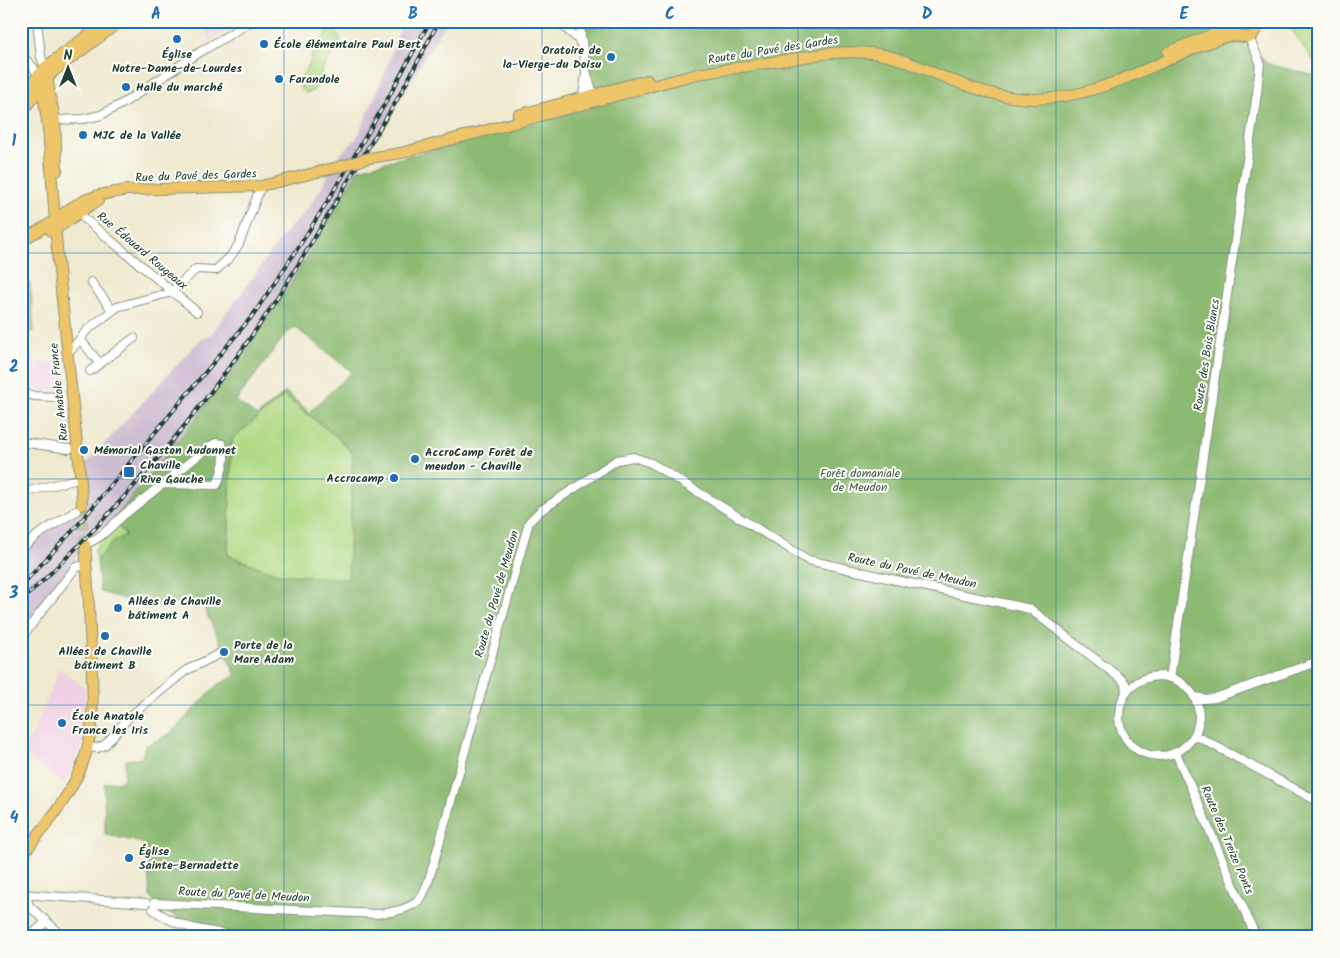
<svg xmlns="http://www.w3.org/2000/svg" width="1340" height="958" font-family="Kalam,sans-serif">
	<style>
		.built { fill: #f0d0e5 }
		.industrial { fill: #cebed2 }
		.green { fill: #b0da85; stroke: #688c5c }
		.forest { fill: #8cba72; stroke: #567c53; fill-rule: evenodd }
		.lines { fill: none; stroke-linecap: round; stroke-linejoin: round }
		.major-tunnel { stroke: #c5c7b0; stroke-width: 10; stroke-dasharray: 10 5; stroke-linecap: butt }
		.minor-casing { stroke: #879382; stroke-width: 10 }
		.major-casing { stroke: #879382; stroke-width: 12 }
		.minor { stroke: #fff; stroke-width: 8 }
		.major { stroke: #eec569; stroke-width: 10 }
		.rail-casing { stroke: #1f3d34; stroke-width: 4 }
		.rail { stroke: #fdfcf7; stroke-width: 2; stroke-dasharray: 5.5; stroke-linecap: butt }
		.major-bridge-casing { stroke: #879382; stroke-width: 12; stroke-linecap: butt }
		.major-bridge { stroke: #eec569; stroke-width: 10 }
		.grid { fill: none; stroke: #1f6fb2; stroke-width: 1; stroke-opacity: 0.55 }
		.poi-dot { fill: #1f6fb2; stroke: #fdfcf7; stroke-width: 2 }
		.labels { text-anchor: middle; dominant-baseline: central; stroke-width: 4; stroke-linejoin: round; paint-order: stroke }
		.poi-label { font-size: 12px; font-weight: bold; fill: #1f3d34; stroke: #fdfcf7; text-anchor: start }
		.street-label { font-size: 12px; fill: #1f3d34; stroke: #fdfcf7 }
		.park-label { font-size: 12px; fill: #3c5c44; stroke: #fdfcf7 }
		.neatline { fill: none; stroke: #1f6fb2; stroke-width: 2 }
		.grid-label { font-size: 16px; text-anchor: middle; font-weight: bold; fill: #1f6fb2 }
	</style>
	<rect width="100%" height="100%" fill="#fdfcf7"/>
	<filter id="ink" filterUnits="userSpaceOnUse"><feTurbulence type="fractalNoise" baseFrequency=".02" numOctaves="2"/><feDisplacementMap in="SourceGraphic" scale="10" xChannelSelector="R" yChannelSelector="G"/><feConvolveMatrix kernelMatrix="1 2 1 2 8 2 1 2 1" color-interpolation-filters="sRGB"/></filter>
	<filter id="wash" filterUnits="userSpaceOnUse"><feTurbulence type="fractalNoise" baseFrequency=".0096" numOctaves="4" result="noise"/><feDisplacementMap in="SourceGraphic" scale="20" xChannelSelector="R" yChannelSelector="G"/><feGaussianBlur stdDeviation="1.12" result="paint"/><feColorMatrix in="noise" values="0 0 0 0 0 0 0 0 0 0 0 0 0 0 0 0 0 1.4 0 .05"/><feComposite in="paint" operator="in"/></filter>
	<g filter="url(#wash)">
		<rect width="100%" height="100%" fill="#efe9cf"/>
		<path class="built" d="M200,21H244L245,22L210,41Z
			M34,355L36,363L63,361L67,390L54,393H46L21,384V356Z
			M60,668L85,689L86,717L82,742L74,764L66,781L61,782L21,752L33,734Z"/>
		<path class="industrial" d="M403,21H459L447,25L439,33L359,169L265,325L241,359L217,390L114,519L106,527L102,526L80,548L75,561L21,630V553L40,537L74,514L86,503L82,468L197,343L212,333L285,233L306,211L320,190L337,158L357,138L384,75Z"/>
		<path class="green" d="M1286,21H1319V67L1318,68Z
			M330,29L339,35L341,40L323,69L315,89L311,92L306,93L300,88V81L311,60L313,50Z
			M30,283L34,331L21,332V286Z
			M284,396L337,437L353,454L348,580L277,574L228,555L232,439Z
			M118,526L125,535L114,542L96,560L95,551L100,542Z"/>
		<path class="forest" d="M581,21H1229L1268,64L1319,77V937H278L200,928L164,911L150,897L146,844L105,834L104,783L123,781L126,760L142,758L145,746L171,733L217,685L236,676L200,599L150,606L100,592L97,560L113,542L126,535L114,519C165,455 220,393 265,324C298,274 328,221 359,169L596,106ZM295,327L352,372L309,412L286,392L257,416L236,401L285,335ZM284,396L337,437L353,454L348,579L277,574L228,555L232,439Z"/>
	</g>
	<g filter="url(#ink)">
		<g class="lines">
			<path class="major-tunnel" d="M82,505L85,544"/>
			<defs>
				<path id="minor" d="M37,21L41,57L45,67
					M557,21L578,39L581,45
					M579,21L586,71L593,94
					M21,55L33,67L38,75
					M583,96L586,73
					M52,122L55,120L83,119L101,115L125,102L200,52L252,21
					M78,209L85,219L197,312
					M91,282L112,310
					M80,339L100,364
					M67,349H72L87,330L117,307L172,292L196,269L216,270L230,257L239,244L261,186
					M90,371L134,338
					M21,392L34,396L56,397
					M21,442L69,449
					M21,493L74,480
					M85,544C101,539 112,525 125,514C153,492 181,469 210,446L216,443L222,444C227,458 222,471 217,485L161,484
					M21,549L39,534L76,511
					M21,638L76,567L87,565
					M1119 716a40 40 0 1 1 80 0a40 40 0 1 1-80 0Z
					M1170,678L1257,93L1260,62L1249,38
					M1195,697L1205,699L1215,698L1319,661
					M1195,735L1319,802
					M88,747L97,748L105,745L128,718L185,671L221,653
					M1176,753L1256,937
					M21,894L146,903
					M26,895L29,906L64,937
					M154,903L377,914C390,913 412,909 421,898C425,892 428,882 430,876L529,522L540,511L617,460L633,457L651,463L808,560L918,585L1030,609L1120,678L1125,683L1126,693
					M153,909C181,931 215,932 249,937
					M29,937L46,922"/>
				<path id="major" d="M1168,52L1228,28L1238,27
					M45,67L55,120L57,171
					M38,75L44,101L48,128L58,261L81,482L82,505
					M21,98L45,67L107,21
					M21,113L53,72L121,21
					M518,115L647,80
					M369,158L401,153L697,74L830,53C846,52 862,51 879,54C896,57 913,64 929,71C963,85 997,99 1035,99C1102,99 1162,57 1225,37C1234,34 1242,38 1251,37L1262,21
					M51,231C68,224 81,209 98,201
					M21,241L48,225L72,207L85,200L99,195L128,190L261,186L338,167
					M21,857C43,828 69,799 82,765C96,729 93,693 91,655C90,618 88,581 85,544"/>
			</defs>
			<use href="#minor" class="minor-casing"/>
			<use href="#major" class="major-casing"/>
			<use href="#minor" class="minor"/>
			<use href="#major" class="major"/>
			<defs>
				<path id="rail" d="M21,586L77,526L253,315L296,251L329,199L387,100L430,21
					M21,601C111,519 191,424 260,324C293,276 322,225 351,176C365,152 380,128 394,105C410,77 424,49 439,21"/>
			</defs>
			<use href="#rail" class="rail-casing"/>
			<use href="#rail" class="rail"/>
			<defs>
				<path id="major-bridge" d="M338,167L369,158"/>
			</defs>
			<use href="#major-bridge" class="major-bridge-casing"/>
			<use href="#major-bridge" class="major-bridge"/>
		</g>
	</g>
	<path class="grid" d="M284,21V937M542,21V937M798,21V937M1056,21V937M21,253H1319M21,479H1319M21,705H1319"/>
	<g class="poi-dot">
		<circle cx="177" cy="39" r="5"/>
		<circle cx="264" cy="44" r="5"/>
		<circle cx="611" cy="57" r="5"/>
		<circle cx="279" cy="79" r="5"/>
		<circle cx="126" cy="87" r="5"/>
		<circle cx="83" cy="135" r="5"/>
		<circle cx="84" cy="450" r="5"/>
		<circle cx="415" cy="459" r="5"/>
		<rect x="123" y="466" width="12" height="12" rx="2.5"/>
		<circle cx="394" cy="478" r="5"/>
		<circle cx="118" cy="608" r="5"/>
		<circle cx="105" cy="636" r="5"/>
		<circle cx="224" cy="652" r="5"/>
		<circle cx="62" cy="723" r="5"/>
		<circle cx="129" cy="858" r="5"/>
	</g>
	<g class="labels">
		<g class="poi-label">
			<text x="274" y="44">École élémentaire Paul Bert</text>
			<text x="601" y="50" text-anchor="end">Oratoire de<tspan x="601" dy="14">la-Vierge-du Doisu</tspan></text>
			<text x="177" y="54" text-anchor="middle">Église<tspan x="177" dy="14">Notre-Dame-de-Lourdes</tspan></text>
			<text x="289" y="79">Farandole</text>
			<text x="136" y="87">Halle du marché</text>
			<text x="93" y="135">MJC de la Vallée</text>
			<text x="94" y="450">Mémorial Gaston Audonnet</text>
			<text x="425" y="452">AccroCamp Forêt de<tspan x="425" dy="14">meudon - Chaville</tspan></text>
			<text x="140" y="465">Chaville<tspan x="140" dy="14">Rive Gauche</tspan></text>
			<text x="384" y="478" text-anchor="end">Accrocamp</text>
			<text x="128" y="601">Allées de Chaville<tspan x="128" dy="14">bâtiment A</tspan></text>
			<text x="234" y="645">Porte de la<tspan x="234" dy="14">Mare Adam</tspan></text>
			<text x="105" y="651" text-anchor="middle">Allées de Chaville<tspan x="105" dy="14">bâtiment B</tspan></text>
			<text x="72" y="716">École Anatole<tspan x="72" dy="14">France les Iris</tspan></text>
			<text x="139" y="851">Église<tspan x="139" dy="14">Sainte-Bernadette</tspan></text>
		</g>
		<g class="street-label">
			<text transform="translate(773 50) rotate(-9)">Route du Pavé des Gardes</text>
			<text transform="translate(196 176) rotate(-2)">Rue du Pavé des Gardes</text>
			<text transform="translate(142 251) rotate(40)">Rue Édouard Rougeaux</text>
			<text transform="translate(1207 355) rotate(-81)">Route des Bois Blancs</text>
			<text transform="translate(59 392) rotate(-96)">Rue Anatole France</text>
			<text transform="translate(912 571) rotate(12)">Route du Pavé de Meudon</text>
			<text transform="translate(497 594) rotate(-74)">Route du Pavé de Meudon</text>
			<text transform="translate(1227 840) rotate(67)">Route des Treize Ponts</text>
			<text transform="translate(244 895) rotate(3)">Route du Pavé de Meudon</text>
		</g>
		<g class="park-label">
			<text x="860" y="473">Forêt domaniale<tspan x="860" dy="14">de Meudon</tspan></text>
		</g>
	</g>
	<rect width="1340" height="958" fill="none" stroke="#fdfcf7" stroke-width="55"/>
	<g transform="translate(68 68)" stroke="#fdfcf7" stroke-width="4" paint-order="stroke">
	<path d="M0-4L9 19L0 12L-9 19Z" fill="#1f3d34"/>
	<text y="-8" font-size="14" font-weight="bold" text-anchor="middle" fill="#1f3d34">N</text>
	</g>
	<rect x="28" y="28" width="1284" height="902" class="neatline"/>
	<g class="grid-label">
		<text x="156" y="19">A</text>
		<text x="413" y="19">B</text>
		<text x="670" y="19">C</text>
		<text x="927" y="19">D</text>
		<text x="1184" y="19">E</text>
		<text x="14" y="146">1</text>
		<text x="14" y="372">2</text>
		<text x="14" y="598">3</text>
		<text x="14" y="823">4</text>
	</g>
</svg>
